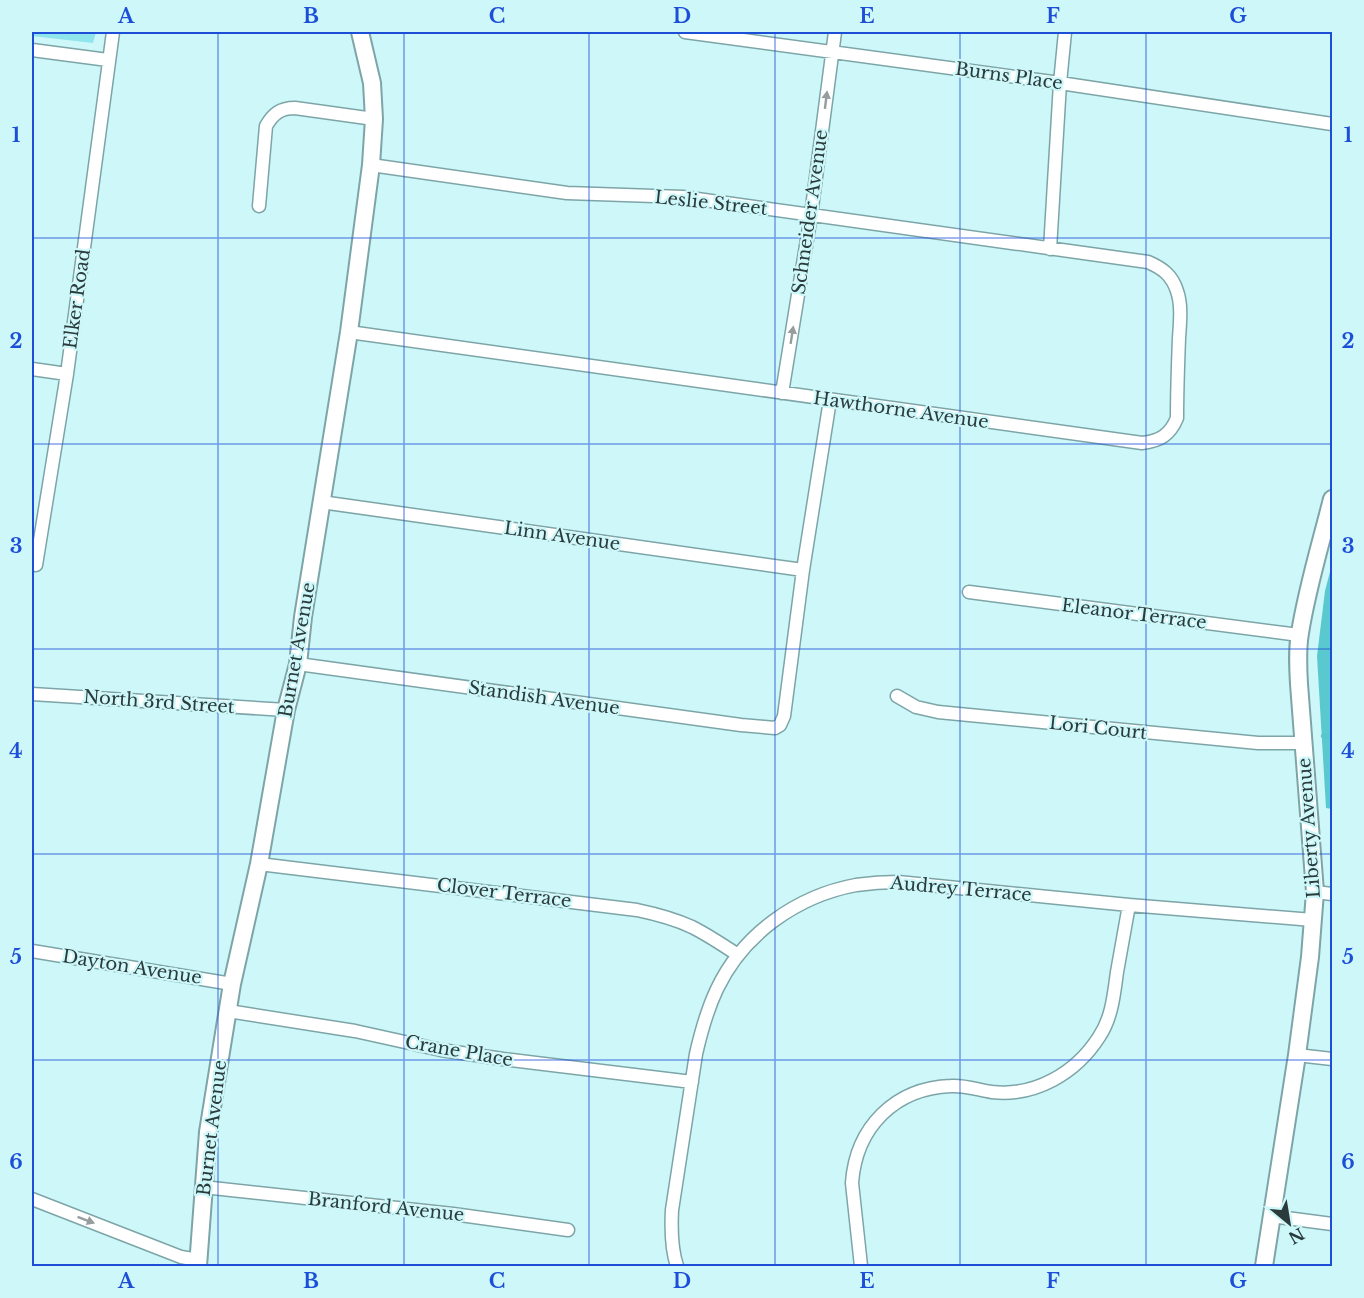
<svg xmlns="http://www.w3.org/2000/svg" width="1364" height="1298" font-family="'Libre Baskerville',serif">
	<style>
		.green { fill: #8ee5eb }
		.forest { fill: #59c9cf }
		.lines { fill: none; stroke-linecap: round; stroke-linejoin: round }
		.stream { stroke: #57c7ce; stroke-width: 4.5 }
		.street-casing { stroke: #7da5a8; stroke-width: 15 }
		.secondary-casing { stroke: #7da5a8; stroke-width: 20 }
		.street { stroke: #fff; stroke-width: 12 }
		.secondary { stroke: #fff; stroke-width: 16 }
		.oneway { fill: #959d9e }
		.grid { fill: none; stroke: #1d4ed8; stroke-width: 1.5; stroke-opacity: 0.55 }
		.labels { text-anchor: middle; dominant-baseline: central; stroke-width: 4.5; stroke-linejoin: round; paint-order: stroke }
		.street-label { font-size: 18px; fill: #2b3b3c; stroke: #cdf7f9 }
		.neatline { fill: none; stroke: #1d4ed8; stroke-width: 2 }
		.grid-label { font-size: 20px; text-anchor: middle; font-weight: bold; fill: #1d4ed8 }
	</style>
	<rect width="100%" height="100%" fill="#cdf7f9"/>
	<path class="green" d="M32,32H96L93,43L32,36Z"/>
	<path class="forest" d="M1332,564V809L1326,808L1317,656L1325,591Z"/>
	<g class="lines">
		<path class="stream" d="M1323,736H1332"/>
		<defs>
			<path id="street" d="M685,32L1060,83L1332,124
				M32,50L108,60
				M259,206L266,126C273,114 280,108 295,108L374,119
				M1050,249L1060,83L1065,32
				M349,332L1142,443C1160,441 1170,435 1177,418C1177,391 1178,364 1179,338C1180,323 1182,305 1177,291C1172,275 1162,268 1148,262L683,197L567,193L371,165
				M32,369L67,374
				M782,393L811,215L835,32
				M321,502L803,570
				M36,565L67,374L113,32
				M969,592L1299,635
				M298,664L741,725L775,728L780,725L784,716L803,570L830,400
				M32,694L286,710
				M897,696L916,707L938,712L1258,743H1303
				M259,864L637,910C656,914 675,919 692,927C708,935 723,945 738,955
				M1315,892L1332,894
				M32,951L232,984
				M228,1011L355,1031L441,1050L503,1059L692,1082
				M1297,1055L1332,1059
				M203,1187L453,1214L568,1230
				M32,1199L181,1257L198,1260
				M1271,1216L1332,1224
				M677,1266C671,1248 671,1229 672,1210L696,1054C701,1032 707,1010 717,989C743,934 797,896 856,885C870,883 884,882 898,882L1129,905L1313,920
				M861,1266L852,1183C856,1127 895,1088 951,1086C965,1085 978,1090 992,1092C1035,1097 1076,1073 1099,1037C1112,1018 1114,994 1117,972C1121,950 1125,927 1129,905"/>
			<path id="secondary" d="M198,1266L208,1132L219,1064L232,984L259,864L286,710L298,664L303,617L349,332L371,165L374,119L372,83L360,32
				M1264,1266L1297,1055L1310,957L1315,892L1299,684C1298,667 1297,650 1300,633C1307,588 1321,543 1332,499"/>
		</defs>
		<use href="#street" class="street-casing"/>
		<use href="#secondary" class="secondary-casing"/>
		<use href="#street" class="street"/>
		<use href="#secondary" class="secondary"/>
	</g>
	<defs><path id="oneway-solid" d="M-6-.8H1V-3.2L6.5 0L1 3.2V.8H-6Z" transform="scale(1.5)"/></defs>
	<g class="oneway">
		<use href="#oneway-solid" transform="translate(826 100) rotate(-83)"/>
		<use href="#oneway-solid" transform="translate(792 335) rotate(-81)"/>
		<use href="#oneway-solid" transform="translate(86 1220) rotate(21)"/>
	</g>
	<path class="grid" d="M218,32V1266M404,32V1266M589,32V1266M775,32V1266M960,32V1266M1146,32V1266M32,238H1332M32,444H1332M32,649H1332M32,854H1332M32,1060H1332"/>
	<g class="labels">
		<g class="street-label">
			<text transform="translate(1009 76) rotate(8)">Burns Place</text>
			<text transform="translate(711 203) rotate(6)">Leslie Street</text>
			<text transform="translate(810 212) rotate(-82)">Schneider Avenue</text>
			<text transform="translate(77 299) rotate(-82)">Elker Road</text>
			<text transform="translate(901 410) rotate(8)">Hawthorne Avenue</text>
			<text transform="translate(562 536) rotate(8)">Linn Avenue</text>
			<text transform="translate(1134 614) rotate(7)">Eleanor Terrace</text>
			<text transform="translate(297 650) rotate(-80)">Burnet Avenue</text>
			<text transform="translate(544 698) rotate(8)">Standish Avenue</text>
			<text transform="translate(159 702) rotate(4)">North 3rd Street</text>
			<text transform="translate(1098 728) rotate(6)">Lori Court</text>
			<text transform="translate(1309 828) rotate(-94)">Liberty Avenue</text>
			<text transform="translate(961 889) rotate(5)">Audrey Terrace</text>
			<text transform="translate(504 893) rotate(7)">Clover Terrace</text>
			<text transform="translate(132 967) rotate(9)">Dayton Avenue</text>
			<text transform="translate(459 1051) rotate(10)">Crane Place</text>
			<text transform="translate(212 1128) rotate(-83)">Burnet Avenue</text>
			<text transform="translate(386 1207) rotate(6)">Branford Avenue</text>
		</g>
	</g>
	<rect width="1364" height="1298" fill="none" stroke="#cdf7f9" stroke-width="66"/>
	<g transform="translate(1289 1223) rotate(150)" stroke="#cdf7f9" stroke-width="4.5" paint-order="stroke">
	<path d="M0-4.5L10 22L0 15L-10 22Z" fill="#2b3b3c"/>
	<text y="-9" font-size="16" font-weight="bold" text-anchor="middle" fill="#2b3b3c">N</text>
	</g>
	<rect x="33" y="33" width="1298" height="1232" class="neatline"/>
	<g class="grid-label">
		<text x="126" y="23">A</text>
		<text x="311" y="23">B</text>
		<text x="497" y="23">C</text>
		<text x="682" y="23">D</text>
		<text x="867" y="23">E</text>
		<text x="1053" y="23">F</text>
		<text x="1238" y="23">G</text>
		<text x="16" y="142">1</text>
		<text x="1348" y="142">1</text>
		<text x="16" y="348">2</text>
		<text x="1348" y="348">2</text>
		<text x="16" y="553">3</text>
		<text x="1348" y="553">3</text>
		<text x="16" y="758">4</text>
		<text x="1348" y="758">4</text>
		<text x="16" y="964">5</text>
		<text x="1348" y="964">5</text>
		<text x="16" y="1169">6</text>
		<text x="1348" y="1169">6</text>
		<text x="126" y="1288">A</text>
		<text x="311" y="1288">B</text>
		<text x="497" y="1288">C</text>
		<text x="682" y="1288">D</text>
		<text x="867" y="1288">E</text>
		<text x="1053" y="1288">F</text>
		<text x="1238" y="1288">G</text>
	</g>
</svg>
